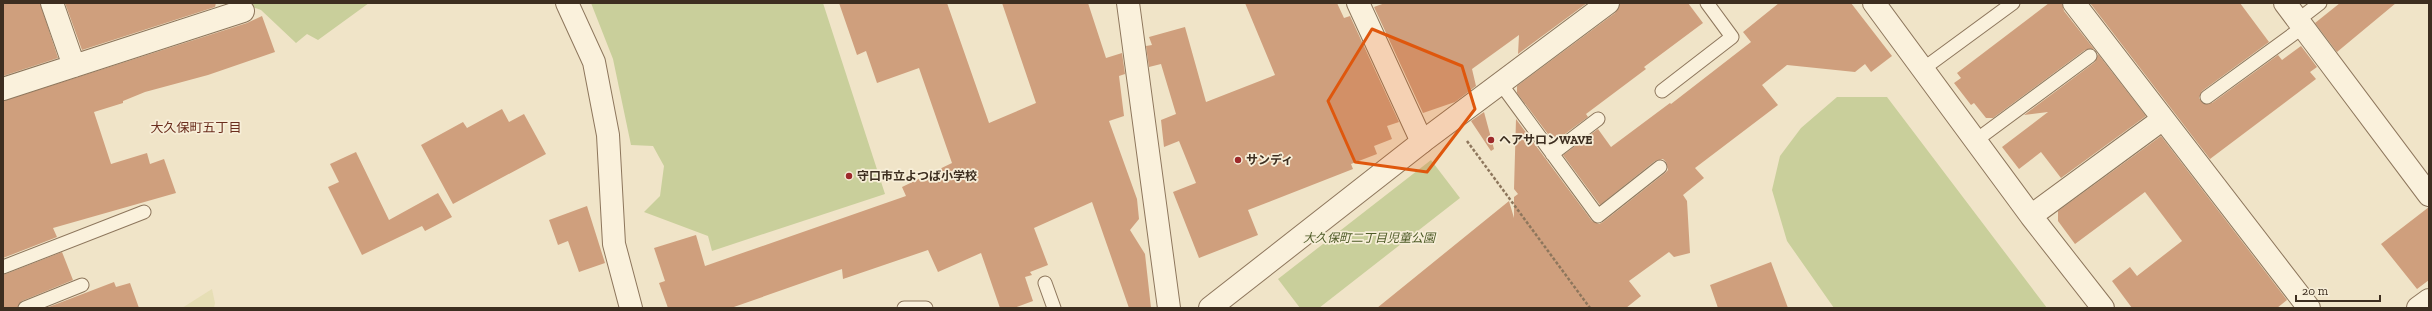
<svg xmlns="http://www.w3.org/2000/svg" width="2432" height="311" font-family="'Zilla Slab','Noto Sans JP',serif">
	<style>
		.farmland { fill: #e6deb5 }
		.green { fill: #c9cf9b }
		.building { fill: #cf9f7d }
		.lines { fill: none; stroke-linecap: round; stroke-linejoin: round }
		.service-casing { stroke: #8d765c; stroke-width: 15 }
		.minor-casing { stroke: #8d765c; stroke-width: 24 }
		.tertiary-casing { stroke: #8d765c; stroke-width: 24 }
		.path { stroke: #8d765c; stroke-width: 2.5; stroke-dasharray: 3 2; stroke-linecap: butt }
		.service { stroke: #faf1dc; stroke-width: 13 }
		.minor { stroke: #faf1dc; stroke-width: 22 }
		.tertiary { stroke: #faf1dc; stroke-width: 22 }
		.marked { fill: #df570d; fill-opacity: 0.2; stroke: #df570d; stroke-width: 3; stroke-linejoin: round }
		.poi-dot { fill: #9e2a2b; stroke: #f7eed8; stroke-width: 1.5 }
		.labels { text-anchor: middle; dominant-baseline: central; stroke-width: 3.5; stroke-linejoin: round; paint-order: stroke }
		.poi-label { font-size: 12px; font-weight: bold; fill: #3d2e20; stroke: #f7eed8; text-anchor: start }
		.park-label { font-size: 12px; font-style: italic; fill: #4d5a26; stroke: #f7eed8 }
		.neighbourhood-label { font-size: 13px; fill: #6b2e1e; stroke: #f7eed8 }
	</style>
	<rect width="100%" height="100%" fill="#f0e4c8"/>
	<path class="farmland" d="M212,289L215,303L214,308H182Z"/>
	<path class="green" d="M241,3H369L318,40L307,34L296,43L261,10Z
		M591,3H823L885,194L712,251L708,236L644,212L660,196L664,166L653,146L631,145L613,59Z
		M1837,97H1887L2047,308H1834L1787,241L1772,190L1780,156L1801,128Z
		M1431,160L1460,198L1319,308H1300L1278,279Z"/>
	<path class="building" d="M3,3H40L58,58L3,76Z
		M65,3H216L215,7L82,50Z
		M839,3H947L989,123L1036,103L1002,3H1088L1106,58L1122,53L1125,74L1119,76L1124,116L1109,121L1137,199L1139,219L1130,230L1145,254L1151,308H1129L1092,202L1034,228L1048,265L1030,272L1032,275L1025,277L1033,301L1014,308H1000L981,253L938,272L928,250L843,279L842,269L731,308H668L659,283L665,281L654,248L696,235L705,266L906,196L902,187L952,163L919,68L877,83L866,51L857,55Z
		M1245,3H1337L1344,18L1350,16L1399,122L1387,126L1392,139L1374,146L1377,154L1351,164L1353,169L1248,210L1258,235L1199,258L1173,192L1196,183L1179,141L1164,147L1161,120L1176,114L1161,64L1149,67L1146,46L1152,45L1149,37L1185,27L1206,102L1275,75Z
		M1385,3H1587L1518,54L1519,35L1472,69L1476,86L1455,102L1423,113L1374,7Z
		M1620,3H1688L1703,23L1644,67L1646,69L1586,114L1588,117L1554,142L1517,93V86L1615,13Z
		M1779,3H1851L1892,56L1871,72L1865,64L1855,72L1787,65L1762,85L1778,105L1695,168L1704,178L1683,195L1687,201L1690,253L1674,257L1669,252L1629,281L1641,296L1626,308H1377L1509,201L1514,218V197L1518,194L1514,189L1516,119L1592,221L1599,224L1603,222L1665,173L1668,170L1666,162L1663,159L1655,161L1600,205L1563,155L1598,129L1611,147L1670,103L1671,104L1751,42L1743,32Z
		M2049,3H2062L2064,11L2094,49L2085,50L1993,118H1986L1974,103L1971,105L1954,83L1961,78L1957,73Z
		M2090,3H2240L2269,42L2202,91L2199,98L2204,104L2212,103L2278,55L2282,60L2301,46L2317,67L2310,72L2316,79L2210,159Z
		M2340,3H2396L2337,52L2315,23Z
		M262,16L275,52L208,75L145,92L123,101V103L94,112L111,164L147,153L150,164L164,159L176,193L53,228L57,237L3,258V101L247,23Z
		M2098,54L2146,116L2061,178L2041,152L2019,169L2002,147L2048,112L2024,115L2095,62Z
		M502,109L509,122L524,114L546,154L453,204L421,145L463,122L467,128Z
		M1484,112L1494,149L1491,151L1471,121Z
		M2161,136L2287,300L2277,308H2132L2112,281L2130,267L2137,276L2182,241L2145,192L2075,244L2058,221V211Z
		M356,152L389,220L438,193L452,217L425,231L422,226L362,255L328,187L339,182L330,164Z
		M587,206L605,263L579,272L568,241L558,245L549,220Z
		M2429,207V280L2417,289L2381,244Z
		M62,252L73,280L22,301L17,308H3V275Z
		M1771,262L1788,308H1718L1710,285Z
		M114,282L116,287L130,283L139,308H46Z"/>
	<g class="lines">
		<defs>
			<path id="service" d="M2298,20L2320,3
				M1923,69L2013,3
				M1501,84L1598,216L1660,167
				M1662,91L1732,37L1707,3
				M2207,97L2303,27
				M1975,141L2090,56
				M1552,154L1598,119
				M3,267L144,212
				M1045,283L1054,308
				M25,308L82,285
				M904,308H926"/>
			<path id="minor" d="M52,3L74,66
				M567,3L594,62L608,135L614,244L631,308
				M1128,3L1169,308
				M1358,3L1422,142
				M1874,3L2031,216L2103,308
				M2074,3L2309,308
				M2285,3L2429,195
				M3,89L243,11
				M2031,216L2163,119
				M2418,308L2429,300"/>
			<path id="tertiary" d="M1210,308L1422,142L1608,3"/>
		</defs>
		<use href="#service" class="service-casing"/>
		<use href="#minor" class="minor-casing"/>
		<use href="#tertiary" class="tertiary-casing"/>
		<path class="path" d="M1467,141L1590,308"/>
		<use href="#service" class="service"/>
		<use href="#minor" class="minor"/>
		<use href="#tertiary" class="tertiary"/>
	</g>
	<path class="marked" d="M1372,29L1462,66L1475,109L1427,172L1355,162L1328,101Z"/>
	<g class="poi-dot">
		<circle cx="1491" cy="140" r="4"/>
		<circle cx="1238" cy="160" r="4"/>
		<circle cx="849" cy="176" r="4"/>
	</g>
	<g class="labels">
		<g class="poi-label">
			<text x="1499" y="140">ヘアサロンWAVE</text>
			<text x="1246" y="160">サンディ</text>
			<text x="857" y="176">守口市立よつば小学校</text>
		</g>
		<g class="park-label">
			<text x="1369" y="238">大久保町二丁目児童公園</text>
		</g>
		<g class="neighbourhood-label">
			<text x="196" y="127">大久保町五丁目</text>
		</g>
	</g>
	<rect width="2432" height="311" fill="none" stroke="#3d2e20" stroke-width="8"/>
	<path d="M2296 295v6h84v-6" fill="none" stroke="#3d2e20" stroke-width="2"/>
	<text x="2302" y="295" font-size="12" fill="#3d2e20" stroke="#f7eed8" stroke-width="3" paint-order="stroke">20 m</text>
</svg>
